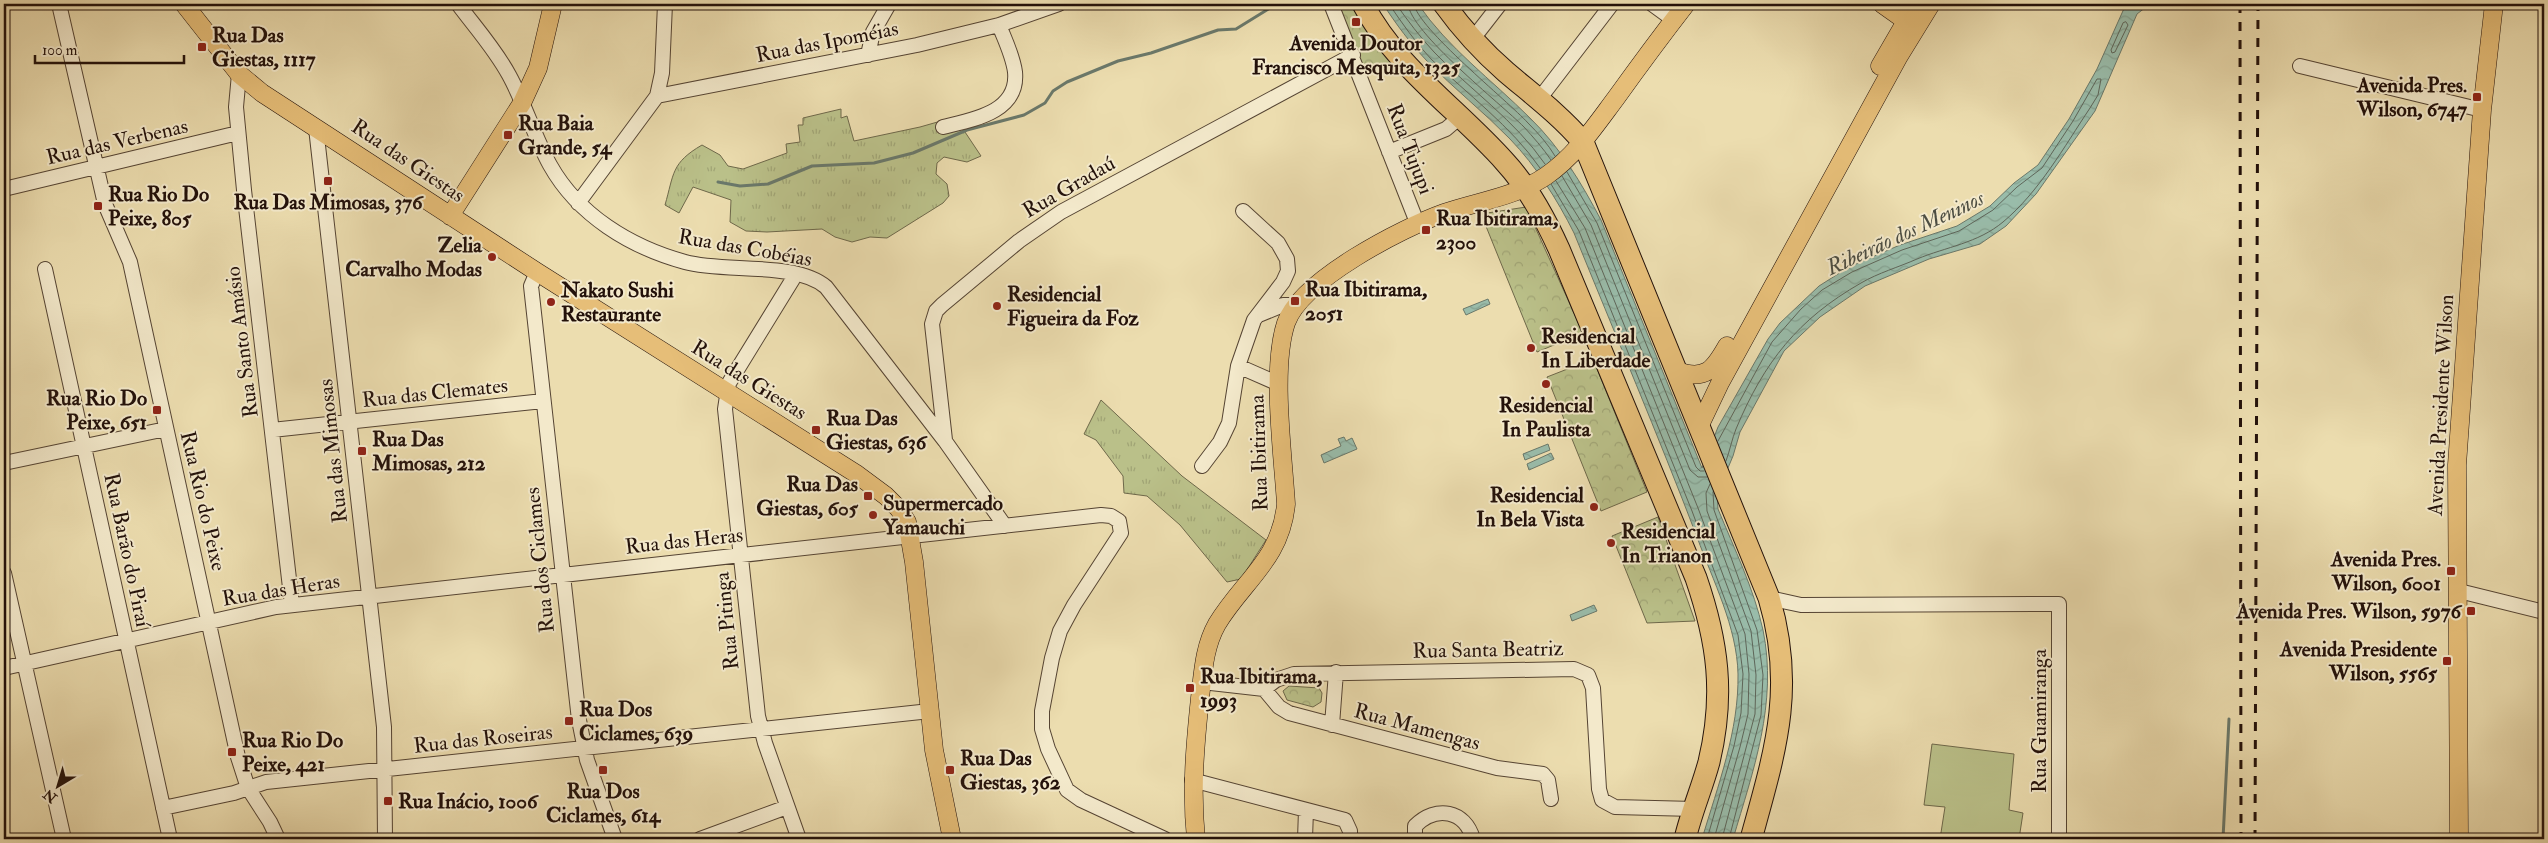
<svg xmlns="http://www.w3.org/2000/svg" width="2548" height="843" font-family="'IM FELL Double Pica',serif">
	<style>
		.grass { fill: url(#grass-tufts); stroke: #6e684a }
		.park { fill: url(#park-crowns); stroke: #6e684a }
		.pitch { fill: #bac089; stroke: #6e684a }
		.water { fill: url(#water-waves); stroke: #6a786a }
		.lines { fill: none; stroke-linecap: round; stroke-linejoin: round }
		.shore { stroke: #5e665a; stroke-width: 1 }
		.stream { stroke: #6a786a; stroke-width: 3 }
		.minor-casing { stroke: #543; stroke-width: 16 }
		.major-casing { stroke: #23110a; stroke-width: 19 }
		.highway-casing { stroke: #23110a; stroke-width: 23 }
		.minor { stroke: #f3e9cb; stroke-width: 14 }
		.major { stroke: #e6be78; stroke-width: 18 }
		.highway { stroke: #e6be78; stroke-width: 21 }
		.rail { stroke: #23110a; stroke-width: 3; stroke-dasharray: 9 9; stroke-linecap: butt }
		.poi-dot { fill: #8f2418; stroke: #f3e9cb; stroke-width: 2 }
		.labels { text-anchor: middle; dominant-baseline: central; stroke-width: 4; stroke-linejoin: round; paint-order: stroke }
		.poi-label { font-size: 21px; font-weight: bold; fill: #23110a; stroke: #f3e9cb; text-anchor: start }
		.street-label { font-size: 21px; fill: #23110a; stroke: #f3e9cb }
		.water-label { font-size: 22px; font-style: italic; fill: #4c4d42; stroke: #f3e9cb }
	</style>
	<defs>
		<pattern id="grass-tufts" width="24" height="20" patternUnits="userSpaceOnUse" patternTransform="scale(1.25)"><rect width="24" height="20" fill="#bac089"/><path d="M3 7l-1-3M5 7V3M7 7l1-3M15 17l-1-3M17 17v-4M19 17l1-3" fill="none" stroke="#a0a475"/></pattern>
		<pattern id="park-crowns" width="20" height="18" patternUnits="userSpaceOnUse" patternTransform="scale(1.25)"><rect width="20" height="18" fill="#bac089"/><path d="M2 6a3 3 0 1 1 6 0M12 15a3 3 0 1 1 6 0" fill="none" stroke="#a0a475"/></pattern>
		<pattern id="water-waves" width="16" height="10" patternUnits="userSpaceOnUse" patternTransform="scale(1.25)"><rect width="16" height="10" fill="#99bcaa"/><path d="M0 5q4-4 8 0t8 0" fill="none" stroke="#84a191"/></pattern>
	</defs>
	<rect width="100%" height="100%" fill="#ecddaf"/>
	<filter id="stains"><feTurbulence type="fractalNoise" baseFrequency=".004" numOctaves="4"/><feColorMatrix values="0 0 0 0 .2 0 0 0 0 .09 0 0 0 0 .02 0 0 0 .5 -.17"/></filter>
	<radialGradient id="worn" r=".72"><stop offset=".6" stop-color="#630" stop-opacity="0"/><stop offset="1" stop-color="#630" stop-opacity=".3"/></radialGradient>
	<path class="grass" d="M841,109V118L847,116L854,141L920,127L955,117L981,156L967,162L944,157L937,163L936,174L947,184L949,196L943,203L887,238L870,237L852,242L835,237L822,229L767,232L746,231L730,222L731,200L693,187L679,213L665,205C674,174 671,163 702,145L720,155L728,166L743,169L787,153L786,144L800,142L798,125H803V118Z
		M1101,400L1182,476L1266,540L1241,579L1227,582L1180,525L1147,496L1124,493L1123,476L1096,440L1084,434Z"/>
	<path class="park" d="M1331,4H1363L1401,59L1361,75Z
		M1526,207L1583,333L1537,352L1481,214Z
		M1593,359L1647,492L1601,511L1547,377Z
		M1658,517L1695,621L1647,623L1612,536Z
		M1289,686L1319,688L1322,693L1321,702L1313,707L1287,700L1283,691Z"/>
	<path class="pitch" d="M1932,744L2014,754L2009,810L2023,813L2019,839H1940L1945,807L1924,805Z"/>
	<path class="water" d="M1383,4H1418C1448,48 1492,80 1530,118C1560,147 1582,184 1601,220L1702,468L1718,427L1768,339L1780,323L1819,286L1849,267L1900,245L1957,226L1990,206L2014,183L2038,165L2069,119L2097,69L2126,4H2150L2137,14L2095,111L2036,194L2006,226L1980,244L1929,259L1865,286L1820,317L1784,351L1740,432L1733,456L1717,494L1718,509C1734,548 1754,589 1763,630C1778,703 1753,771 1733,839H1702C1718,785 1739,731 1738,674C1737,627 1713,581 1697,537C1658,435 1615,334 1574,233C1557,199 1536,166 1510,139C1484,112 1453,88 1427,61C1410,43 1396,24 1383,4Z
		M1488,299L1490,304L1466,315L1463,309Z
		M1344,437L1346,441L1352,438L1357,449L1324,463L1321,455L1341,446L1338,439Z
		M1548,444L1550,450L1525,460L1523,454Z
		M1551,453L1554,459L1529,470L1527,464Z
		M1594,605L1597,611L1572,621L1570,615Z"/>
	<g class="lines">
		<path class="shore" d="M1389,4C1402,23 1415,42 1431,59C1467,94 1511,126 1540,168
			M1396,4C1408,21 1420,37 1434,52C1470,90 1515,120 1545,164
			M1408,4C1410,32 1501,104 1524,127C1533,137 1543,148 1551,160
			M1414,4C1417,28 1508,101 1528,123C1538,133 1548,144 1555,156
			M2126,22L2128,25L2115,52L2112,53L2111,50L2123,23Z
			M1567,172L1597,223L1696,467L1700,471H1704
			M1562,176L1591,225L1690,470L1698,477H1707
			M1556,181L1585,228L1698,508L1745,634L1749,674L1748,714L1740,747L1714,839
			M1551,184L1579,231L1692,511L1738,635L1743,674L1741,713L1734,746L1707,839
			M1718,441L1772,342L1801,309L1822,290L1852,272L1902,250L1959,231L1993,210L2017,187L2042,168L2073,121L2097,79H2101L2098,95L2090,108C2064,147 2039,192 2003,222C1978,243 1946,247 1917,259C1899,267 1878,273 1861,283C1798,319 1764,362 1736,429C1732,439 1730,450 1726,461
			M1710,484L1706,493L1707,511L1751,631L1756,675L1755,714L1722,839
			M1713,492L1714,510L1757,630L1763,675L1761,715L1729,839"/>
		<path class="stream" d="M718,182L740,186L768,184L812,166L874,163L913,153L967,130L1024,115L1045,103L1053,91L1067,82L1118,61L1151,53L1218,30L1236,29L1270,8L1285,4
			M2223,839L2229,719"/>
		<defs>
			<path id="minor" d="M59,4L105,204L130,262L238,757L248,788L270,822L278,839
				M458,4C475,27 495,49 509,75C525,104 534,136 550,165C578,215 630,247 685,262C724,273 795,261 826,287L945,441L1005,526
				M1331,4L1418,225
				M1652,4L1674,20
				M1472,40L1500,4
				M868,55L873,32L889,4
				M2300,66L2482,110
				M239,74L236,107L244,190L292,605
				M657,96L917,45L999,25L1059,4
				M1540,98L1612,4
				M943,127C971,120 1019,113 1015,72C1013,56 1005,40 999,25
				M316,128L384,727L385,839
				M1389,152L1446,129L1460,117
				M4,189L238,133
				M578,203L657,96L662,73L665,4
				M45,269L170,839
				M537,272L531,286L579,720L587,760L615,839
				M796,274L729,383L725,409L758,716L765,743L799,839
				M1261,314L1283,305H1298
				M1238,366L1279,384
				M272,430L543,401
				M945,440L932,324L936,311L942,305L1019,241L1061,212L1353,55
				M4,463L166,429
				M1202,466L1220,442L1229,423L1238,366L1254,320L1283,282L1288,271L1287,259L1278,243L1243,211
				M4,573L64,839
				M2459,591L2544,612
				M1769,598L1801,605L2059,604V839
				M4,668L276,607L1101,515L1111,516L1119,521L1121,533L1074,605L1060,631L1052,658L1042,711V729L1048,749L1067,790L1081,800L1165,839
				M1202,682L1264,689L1276,680L1294,674L1574,669L1588,675L1593,688L1599,789L1602,800L1615,807L1694,809
				M1264,689L1279,707L1289,713L1497,768L1543,774L1548,780L1551,799
				M1332,725L1336,672
				M1192,780L1345,820L1350,831V839
				M163,808L234,793L266,782L930,711
				M700,839L787,807
				M1305,839L1306,810
				M1415,839V826C1436,805 1465,810 1473,839"/>
			<path id="major" d="M184,4L239,74L262,93L537,272L855,473L886,496L899,509L907,522L914,562L934,750L952,839
				M1882,4L1913,26
				M1880,66L1916,4
				M450,216L522,103L538,68L553,4
				M1677,371C1706,381 1714,369 1727,346
				M1700,425L1720,383L1899,56L1931,4
				M1196,839C1191,791 1195,746 1200,698C1203,673 1204,647 1217,624C1243,581 1281,559 1286,504C1283,455 1271,368 1286,323C1301,280 1402,228 1444,213C1479,201 1515,197 1546,176C1576,155 1595,126 1616,98C1639,66 1662,35 1686,4
				M2459,839L2457,465L2482,110L2494,4"/>
			<path id="highway" d="M1363,4C1396,68 1458,109 1505,162C1529,188 1545,218 1559,249L1696,578C1718,642 1725,695 1709,762C1702,788 1691,813 1685,839
				M1444,4C1462,29 1482,51 1506,72C1533,95 1560,115 1583,142L1769,598C1796,688 1775,752 1751,839"/>
		</defs>
		<use href="#minor" class="minor-casing"/>
		<use href="#major" class="major-casing"/>
		<use href="#highway" class="highway-casing"/>
		<use href="#minor" class="minor"/>
		<use href="#major" class="major"/>
		<use href="#highway" class="highway"/>
		<path class="rail" d="M2240,4L2241,839
			M2255,839L2258,4"/>
	</g>
	<g class="poi-dot">
		<rect x="1351" y="17" width="10" height="10" rx="2.5"/>
		<rect x="197" y="42" width="10" height="10" rx="2.5"/>
		<rect x="2472" y="92" width="10" height="10" rx="2.5"/>
		<rect x="503" y="130" width="10" height="10" rx="2.5"/>
		<rect x="323" y="176" width="10" height="10" rx="2.5"/>
		<rect x="93" y="201" width="10" height="10" rx="2.5"/>
		<rect x="1421" y="225" width="10" height="10" rx="2.5"/>
		<circle cx="492" cy="257" r="5"/>
		<rect x="1290" y="296" width="10" height="10" rx="2.5"/>
		<circle cx="551" cy="302" r="5"/>
		<circle cx="997" cy="306" r="5"/>
		<circle cx="1531" cy="348" r="5"/>
		<circle cx="1546" cy="384" r="5"/>
		<rect x="152" y="405" width="10" height="10" rx="2.5"/>
		<rect x="811" y="425" width="10" height="10" rx="2.5"/>
		<rect x="357" y="446" width="10" height="10" rx="2.5"/>
		<rect x="863" y="491" width="10" height="10" rx="2.5"/>
		<circle cx="1594" cy="507" r="5"/>
		<circle cx="873" cy="515" r="5"/>
		<circle cx="1611" cy="543" r="5"/>
		<rect x="2446" y="566" width="10" height="10" rx="2.5"/>
		<rect x="2466" y="606" width="10" height="10" rx="2.5"/>
		<rect x="2442" y="656" width="10" height="10" rx="2.5"/>
		<rect x="1185" y="683" width="10" height="10" rx="2.5"/>
		<rect x="564" y="716" width="10" height="10" rx="2.5"/>
		<rect x="227" y="747" width="10" height="10" rx="2.5"/>
		<rect x="598" y="765" width="10" height="10" rx="2.5"/>
		<rect x="945" y="765" width="10" height="10" rx="2.5"/>
		<rect x="383" y="796" width="10" height="10" rx="2.5"/>
	</g>
	<g class="labels">
		<g class="poi-label">
			<text x="212" y="35">Rua Das<tspan x="212" dy="24">Giestas, 1117</tspan></text>
			<text x="1356" y="43" text-anchor="middle">Avenida Doutor<tspan x="1356" dy="24">Francisco Mesquita, 1325</tspan></text>
			<text x="2467" y="85" text-anchor="end">Avenida Pres.<tspan x="2467" dy="24">Wilson, 6747</tspan></text>
			<text x="518" y="123">Rua Baia<tspan x="518" dy="24">Grande, 54</tspan></text>
			<text x="108" y="194">Rua Rio Do<tspan x="108" dy="24">Peixe, 805</tspan></text>
			<text x="328" y="202" text-anchor="middle">Rua Das Mimosas, 376</text>
			<text x="1436" y="218">Rua Ibitirama,<tspan x="1436" dy="24">2300</tspan></text>
			<text x="482" y="245" text-anchor="end">Zelia<tspan x="482" dy="24">Carvalho Modas</tspan></text>
			<text x="1305" y="289">Rua Ibitirama,<tspan x="1305" dy="24">2051</tspan></text>
			<text x="561" y="290">Nakato Sushi<tspan x="561" dy="24">Restaurante</tspan></text>
			<text x="1007" y="294">Residencial<tspan x="1007" dy="24">Figueira da Foz</tspan></text>
			<text x="1541" y="336">Residencial<tspan x="1541" dy="24">In Liberdade</tspan></text>
			<text x="147" y="398" text-anchor="end">Rua Rio Do<tspan x="147" dy="24">Peixe, 651</tspan></text>
			<text x="1546" y="405" text-anchor="middle">Residencial<tspan x="1546" dy="24">In Paulista</tspan></text>
			<text x="826" y="418">Rua Das<tspan x="826" dy="24">Giestas, 636</tspan></text>
			<text x="372" y="439">Rua Das<tspan x="372" dy="24">Mimosas, 212</tspan></text>
			<text x="858" y="484" text-anchor="end">Rua Das<tspan x="858" dy="24">Giestas, 605</tspan></text>
			<text x="1584" y="495" text-anchor="end">Residencial<tspan x="1584" dy="24">In Bela Vista</tspan></text>
			<text x="883" y="503">Supermercado<tspan x="883" dy="24">Yamauchi</tspan></text>
			<text x="1621" y="531">Residencial<tspan x="1621" dy="24">In Trianon</tspan></text>
			<text x="2441" y="559" text-anchor="end">Avenida Pres.<tspan x="2441" dy="24">Wilson, 6001</tspan></text>
			<text x="2461" y="611" text-anchor="end">Avenida Pres. Wilson, 5976</text>
			<text x="2437" y="649" text-anchor="end">Avenida Presidente<tspan x="2437" dy="24">Wilson, 5565</tspan></text>
			<text x="1200" y="676">Rua Ibitirama,<tspan x="1200" dy="24">1993</tspan></text>
			<text x="579" y="709">Rua Dos<tspan x="579" dy="24">Ciclames, 639</tspan></text>
			<text x="242" y="740">Rua Rio Do<tspan x="242" dy="24">Peixe, 421</tspan></text>
			<text x="960" y="758">Rua Das<tspan x="960" dy="24">Giestas, 362</tspan></text>
			<text x="603" y="791" text-anchor="middle">Rua Dos<tspan x="603" dy="24">Ciclames, 614</tspan></text>
			<text x="398" y="801">Rua Inácio, 1006</text>
		</g>
		<g class="street-label">
			<text transform="translate(827 42) rotate(-11)">Rua das Ipoméias</text>
			<text transform="translate(117 142) rotate(-13)">Rua das Verbenas</text>
			<text transform="translate(1410 149) rotate(69)">Rua Tujupi</text>
			<text transform="translate(408 161) rotate(34)">Rua das Giestas</text>
			<text transform="translate(1069 187) rotate(-30)">Rua Gradaú</text>
			<text transform="translate(745 248) rotate(10)">Rua das Cobéias</text>
			<text transform="translate(242 342) rotate(-97)">Rua Santo Amásio</text>
			<text transform="translate(749 380) rotate(32)">Rua das Giestas</text>
			<text transform="translate(435 393) rotate(-6)">Rua das Clemates</text>
			<text transform="translate(2441 405) rotate(-87)">Avenida Presidente Wilson</text>
			<text transform="translate(333 451) rotate(-96)">Rua das Mimosas</text>
			<text transform="translate(1259 453) rotate(-92)">Rua Ibitirama</text>
			<text transform="translate(203 501) rotate(77)">Rua Rio do Peixe</text>
			<text transform="translate(684 541) rotate(-6)">Rua das Heras</text>
			<text transform="translate(127 550) rotate(78)">Rua Barão do Piraí</text>
			<text transform="translate(540 560) rotate(-96)">Rua dos Ciclames</text>
			<text transform="translate(281 590) rotate(-9)">Rua das Heras</text>
			<text transform="translate(727 621) rotate(-96)">Rua Pitinga</text>
			<text transform="translate(1488 650) rotate(-1)">Rua Santa Beatriz</text>
			<text transform="translate(2039 721) rotate(-90)">Rua Guamiranga</text>
			<text transform="translate(1417 727) rotate(15)">Rua Mamengas</text>
			<text transform="translate(483 739) rotate(-6)">Rua das Roseiras</text>
		</g>
		<g class="water-label">
			<text transform="translate(1905 233) rotate(-25)">Ribeirão dos Meninos</text>
		</g>
	</g>
	<rect width="2548" height="843" fill="none" stroke="#ecddaf" stroke-width="20"/>
	<rect x="5" y="5" width="2538" height="833" fill="none" stroke="#23110a" stroke-width="2.5"/>
	<rect x="10" y="10" width="2528" height="823" fill="none" stroke="#23110a"/>
	<g transform="translate(58 786) rotate(218)" stroke="#f3e9cb" stroke-width="4" paint-order="stroke">
	<path d="M0-4L9 19L0 12L-9 19Z" fill="#23110a"/>
	<text y="-8" font-size="14" font-weight="bold" text-anchor="middle" fill="#23110a">N</text>
	</g>
	<path d="M35 55v8h149v-8" fill="none" stroke="#23110a" stroke-width="2.5"/>
	<text x="42" y="55" font-size="15" fill="#23110a" stroke="#f3e9cb" stroke-width="4" paint-order="stroke">100 m</text>
	<rect width="100%" height="100%" filter="url(#stains)"/>
	<rect width="100%" height="100%" fill="url(#worn)"/>
</svg>
